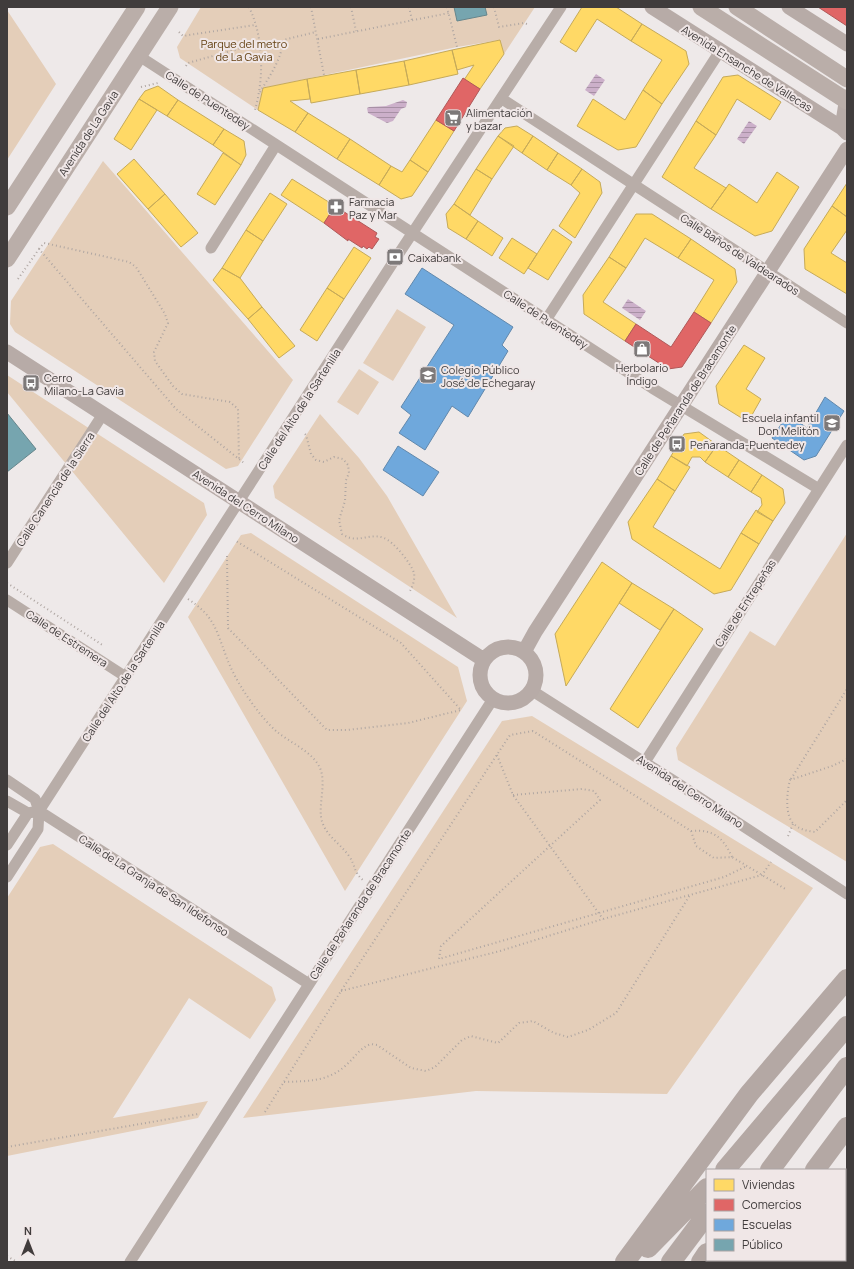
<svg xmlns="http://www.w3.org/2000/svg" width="854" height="1269" font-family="Manrope,sans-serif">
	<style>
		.green { fill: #e4ceb9 }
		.water { fill: url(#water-rules) }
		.homes { fill: #ffd966; stroke: #c6aa59 }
		.shops { fill: #e06666; stroke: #b05959 }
		.schools { fill: #6fa8dc; stroke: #6188ac }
		.public { fill: #76a5af; stroke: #66868c }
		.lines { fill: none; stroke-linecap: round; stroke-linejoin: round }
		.path { stroke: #afa6a2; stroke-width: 2; stroke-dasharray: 1 3; stroke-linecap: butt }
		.street { stroke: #b8ada8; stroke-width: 11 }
		.secondary { stroke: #b7aba7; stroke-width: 15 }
		.primary { stroke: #baaea9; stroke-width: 17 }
		.highway { stroke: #b4a8a4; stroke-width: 20 }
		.labels { text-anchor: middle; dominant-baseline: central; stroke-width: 4; stroke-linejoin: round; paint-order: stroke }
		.park-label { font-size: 11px; fill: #644011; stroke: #f0e7e7 }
		.street-label { font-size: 11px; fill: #403c3c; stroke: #f0e7e7 }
		.poi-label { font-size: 11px; fill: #403c3c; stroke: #f0e7e7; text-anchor: start }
	</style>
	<defs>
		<pattern id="water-rules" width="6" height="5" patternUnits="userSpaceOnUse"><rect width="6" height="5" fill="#ccb0ca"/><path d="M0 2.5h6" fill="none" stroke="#a790a5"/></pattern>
	</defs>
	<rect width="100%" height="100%" fill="#eee9e9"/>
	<path class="green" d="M201,7H535L504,54L500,40L457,47L263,88L258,110L180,58L177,47Z
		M7,10L56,84L7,160Z
		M103,161L293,380L238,466L226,469L15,332L10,324L11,301Z
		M397,309L426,327L393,381L363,363Z
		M359,369L379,382L358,415L337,402Z
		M7,375L204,503L207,515L164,583L7,392Z
		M320,414L359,458L387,496L457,618L275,498L273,486Z
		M251,533L458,667L467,701L345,891L188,617L241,535Z
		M847,533V862L678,760L676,748L750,631L775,646Z
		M532,716L813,888L667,1094L476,1091L243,1118L502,721Z
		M53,844L272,987L276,1000L250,1039L189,998L113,1118L208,1101L198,1118L7,1156V898L40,847Z"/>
	<path class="water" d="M596,74L605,80L594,96L585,90Z
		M403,100L407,102L406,107L401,109L393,121L387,123L368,113L367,108L369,107L386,106Z
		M749,121L757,126L744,144L737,139Z
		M628,299L646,311L640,320L622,308Z"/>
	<path class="homes" d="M582,7H616L642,24L631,41L597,19L576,52L560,42Z
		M642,24L686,51L689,64L662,104L643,90L662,60L631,41Z
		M500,40L504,54L480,89L464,80L474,65L457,70L452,50Z
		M452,50L458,74L409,85L404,61Z
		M404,61L409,85L360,94L356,70Z
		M356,70L360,94L311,103L307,79Z
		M738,75L781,102L770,120L737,99L716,135L696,121L723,77Z
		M307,79L310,99L290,101L308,113L295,132L258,110L263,88Z
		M158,86L178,100L167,116L139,99L145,91Z
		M643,90L662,104L636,147L618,150L577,126L593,99L625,120Z
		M139,99L157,110L131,150L114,139Z
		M178,100L224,129L213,145L167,116Z
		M308,113L350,139L337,159L295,132Z
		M436,120L454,131L428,172L410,160Z
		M696,121L716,135L694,168L726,188L711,209L662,177Z
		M517,126L533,136L522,153L498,136L505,128Z
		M224,129L244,141L246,155L241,165L213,145Z
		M498,136L514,146L492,179L476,169Z
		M533,136L558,153L547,170L522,153Z
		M350,139L391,166L379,185L337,159Z
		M223,153L241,165L215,205L197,194Z
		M558,153L582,169L571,185L547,170Z
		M134,159L165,194L148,209L117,174Z
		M410,160L428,172L412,196L401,199L379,185L391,166L402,172Z
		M476,169L492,179L470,215L454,204Z
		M582,169L600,182L602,193L575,238L559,226L580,193L571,185Z
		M777,172L799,187L772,231L755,236L711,209L729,184L757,203Z
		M292,179L335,206L324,223L281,195Z
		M847,183V217L832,206Z
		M270,193L287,204L263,241L246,230Z
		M165,194L198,233L181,247L148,209Z
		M454,204L478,221L466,239L448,228L446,214Z
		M832,206L847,217V230L831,253L847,263V294L805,269L804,249Z
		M636,214H652L691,239L678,258L645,238L626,268L609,257Z
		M478,221L503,238L492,256L466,239Z
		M553,229L572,242L548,280L528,268Z
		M246,230L263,241L240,278L222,268Z
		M512,238L537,254L524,274L499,258Z
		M691,239L735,269L737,282L711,323L694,312L714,280L678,258Z
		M354,247L371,258L344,299L327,288Z
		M609,257L626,268L603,302L636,324L625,341L584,314L583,295Z
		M222,268L240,278L262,307L248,319L213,280Z
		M327,288L344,299L317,341L300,330Z
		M262,307L295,346L279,358L248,319Z
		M744,345L765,358L746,389L761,399L748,422L719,404L716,386Z
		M699,432L717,445L705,462L700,457H692L687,466L671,456L684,434Z
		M717,445L739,460L728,477L705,462Z
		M671,456L690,467L675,491L657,479Z
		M739,460L762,475L751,492L728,477Z
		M762,475L783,489L785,503L773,521L757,512L762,505L761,498L751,492Z
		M657,479L675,491L653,527L720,569L741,533L759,544L731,590L714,594L632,539L628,522Z
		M756,510L773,521L759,544L741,533Z
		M602,562L632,583L566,686L555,634Z
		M632,583L674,609L660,630L619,603Z
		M674,609L703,629L638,728L610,709Z"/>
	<path class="shops" d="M818,7H847V26Z
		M463,78L480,89L454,131L436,120Z
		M335,206L377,233L375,237L379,239L372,249L369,247L367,249L363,246L362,248L348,239V241L324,223Z
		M694,312L711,323L682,367L668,369L625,341L636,324L671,347Z"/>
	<path class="schools" d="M422,268L513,327L502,345L508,351L468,417L452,406L425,450L399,433L411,415L401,407L454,325L405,294Z
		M825,397L844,411L816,456L804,460L772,438L788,414L807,428Z
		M398,446L439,472L423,496L383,470Z"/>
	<path class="public" d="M454,7H485L487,15L457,21Z
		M7,413L36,449L7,472Z"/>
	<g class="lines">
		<path class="path" d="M249,7C264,38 264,78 255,110
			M311,7L324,75
			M351,7L356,31
			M409,7L412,20
			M447,7L457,47
			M494,7L499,27L524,23L527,24
			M179,32L183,36L189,35L255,25
			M318,39L449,13
			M186,66L188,63L259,43
			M141,87L158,83
			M260,92C269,77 282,59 283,40L316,32
			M39,249L44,243L49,244L129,262L136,267L165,314L168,323L154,352L155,361L173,386L182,394L230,402L238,409L239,461
			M18,279L39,249L176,409L244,463
			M305,434L306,435L311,454L316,460L324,462L334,457L343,459L348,465L349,473L346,480L345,501L339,520L342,534C358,545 369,532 384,538C393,541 411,563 414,573C415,579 413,586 410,591
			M227,556L228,628L327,730H347L408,723L461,710L401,643L236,541
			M7,583L104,646
			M188,599C214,616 216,629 226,656C231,670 239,684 247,696C256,709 265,721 276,731C289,742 311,751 319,766C327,781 319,801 321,817C324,835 339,842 349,856C356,866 353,872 364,881
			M497,755L513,795L603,919
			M847,759L832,766L790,780C787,791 784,817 795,825C801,830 808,831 815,832L847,800
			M791,779L847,689
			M513,795L582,789L594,791L600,800L441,946L439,959L724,877L747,866
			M691,831C713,829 723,837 732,857
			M788,836L793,824
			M341,991L500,951L603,919L762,875L771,862
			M284,1082C307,1081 326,1082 344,1067C354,1059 359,1048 371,1044L377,1045L411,1068L426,1071L435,1067L462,1040L471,1036L498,1043L519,1023L533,1021L554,1033L568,1037L588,1030L616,1013L690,895
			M265,1112L341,991L510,735L533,731L691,831L696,846L714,858L732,857L787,890
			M7,1147L198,1114
			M7,1256L17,1262"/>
		<path class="street" d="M139,56L652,388L819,489
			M502,99L847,323
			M211,248L276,145
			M546,320L720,51
			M7,563L103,414
			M7,600L126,677
			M531,690L674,781L847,894
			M645,762L847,445
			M7,780L35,799L39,811L38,829L7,877
			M7,801L28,813
			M39,811L309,984
			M7,845L28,813L39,811L394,261L561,7
			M130,1262L493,699"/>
		<path class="secondary" d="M652,7L842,128L847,133
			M789,7L847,44
			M842,128L847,97
			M7,352L484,660
			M480 675a28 28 0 1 1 56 0a28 28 0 1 1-56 0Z
			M524,652L535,632L847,149"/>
		<path class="primary" d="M701,7L847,101
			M737,7L847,79
			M7,207L137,7
			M7,259L170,7"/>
		<path class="highway" d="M725,1170L847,1026
			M770,1170L847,1067
			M815,1170L847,1127
			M845,1188L847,1185
			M845,1239L847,1237
			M648,1248L707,1188
			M625,1262L749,1094L847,979
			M671,1262L707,1214
			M701,1262L707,1253
			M746,1262L748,1260
			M780,1262L782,1260
			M799,1262L800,1260
			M828,1262L830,1260"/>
	</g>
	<defs>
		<symbol id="supermarket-square" viewBox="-11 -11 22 22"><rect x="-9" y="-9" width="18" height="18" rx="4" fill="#7d7979" stroke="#f0e7e7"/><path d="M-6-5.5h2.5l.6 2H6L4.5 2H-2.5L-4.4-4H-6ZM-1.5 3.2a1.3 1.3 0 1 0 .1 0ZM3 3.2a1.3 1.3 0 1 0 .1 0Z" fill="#fff"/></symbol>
		<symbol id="pharmacy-square" viewBox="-11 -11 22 22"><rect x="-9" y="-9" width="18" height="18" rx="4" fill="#7d7979" stroke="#f0e7e7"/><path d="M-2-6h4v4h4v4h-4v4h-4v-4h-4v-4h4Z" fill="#fff"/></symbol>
		<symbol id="bank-square" viewBox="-11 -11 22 22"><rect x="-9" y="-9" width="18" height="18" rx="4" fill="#7d7979" stroke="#f0e7e7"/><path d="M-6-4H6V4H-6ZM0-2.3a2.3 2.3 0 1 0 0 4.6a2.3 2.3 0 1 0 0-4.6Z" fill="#fff"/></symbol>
		<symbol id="shop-square" viewBox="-11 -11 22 22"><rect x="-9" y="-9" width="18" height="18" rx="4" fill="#7d7979" stroke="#f0e7e7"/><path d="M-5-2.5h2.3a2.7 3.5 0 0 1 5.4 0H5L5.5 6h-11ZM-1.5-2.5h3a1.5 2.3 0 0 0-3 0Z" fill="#fff"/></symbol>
		<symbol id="school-square" viewBox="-11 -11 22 22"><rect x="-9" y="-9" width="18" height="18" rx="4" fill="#7d7979" stroke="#f0e7e7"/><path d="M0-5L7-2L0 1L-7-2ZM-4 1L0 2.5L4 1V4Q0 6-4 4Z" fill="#fff"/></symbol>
		<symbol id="bus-square" viewBox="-11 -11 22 22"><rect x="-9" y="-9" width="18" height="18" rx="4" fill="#7d7979" stroke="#f0e7e7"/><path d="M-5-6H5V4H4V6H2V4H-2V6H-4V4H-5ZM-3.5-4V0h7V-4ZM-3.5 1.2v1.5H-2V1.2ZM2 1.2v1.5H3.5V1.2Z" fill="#fff"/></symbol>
	</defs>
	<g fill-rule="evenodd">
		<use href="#supermarket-square" x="443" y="108" width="20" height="20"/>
		<use href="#pharmacy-square" x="326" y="197" width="20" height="20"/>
		<use href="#bank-square" x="385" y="247" width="20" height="20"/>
		<use href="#shop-square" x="632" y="339" width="20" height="20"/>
		<use href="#school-square" x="418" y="365" width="20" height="20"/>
		<use href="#bus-square" x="21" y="373" width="20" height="20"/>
		<use href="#school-square" x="822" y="413" width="20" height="20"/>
		<use href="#bus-square" x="667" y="434" width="20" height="20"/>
	</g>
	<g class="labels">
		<g class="park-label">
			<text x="244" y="43">Parque del metro<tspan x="244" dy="13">de La Gavia</tspan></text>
		</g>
		<g class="street-label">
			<text transform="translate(747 68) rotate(32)">Avenida Ensanche de Vallecas</text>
			<text transform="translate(208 100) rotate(33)">Calle de Puentedey</text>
			<text transform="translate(88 133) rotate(-57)">Avenida de La Gavia</text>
			<text transform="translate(740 254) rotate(33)">Calle Baños de Valdearados</text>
			<text transform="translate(546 319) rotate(33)">Calle de Puentedey</text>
			<text transform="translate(685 400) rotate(-57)">Calle de Peñaranda de Bracamonte</text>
			<text transform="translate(299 409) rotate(-57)">Calle del Alto de la Sartenilla</text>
			<text transform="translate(55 489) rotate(-57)">Calle Canencia de la Sierra</text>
			<text transform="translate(246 506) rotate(33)">Avenida del Cerro Milano</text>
			<text transform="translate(745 603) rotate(-57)">Calle de Entrepeñas</text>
			<text transform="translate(67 638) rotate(33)">Calle de Estremera</text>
			<text transform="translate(123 681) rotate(-57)">Calle del Alto de la Sartenilla</text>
			<text transform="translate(690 791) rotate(33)">Avenida del Cerro Milano</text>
			<text transform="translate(154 885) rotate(33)">Calle de La Granja de San Ildefonso</text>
			<text transform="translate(360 904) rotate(-57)">Calle de Peñaranda de Bracamonte</text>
		</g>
		<g class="poi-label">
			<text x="466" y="112">Alimentación<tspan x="466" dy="13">y bazar</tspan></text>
			<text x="349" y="201">Farmacia<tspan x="349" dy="13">Paz y Mar</tspan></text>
			<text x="408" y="257">Caixabank</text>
			<text x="642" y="367" text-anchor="middle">Herbolario<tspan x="642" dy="13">Índigo</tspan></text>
			<text x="441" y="369">Colegio Público<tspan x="441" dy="13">José de Echegaray</tspan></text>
			<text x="44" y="377">Cerro<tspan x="44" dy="13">Milano-La Gavia</tspan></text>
			<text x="819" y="417" text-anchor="end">Escuela infantil<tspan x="819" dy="13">Don Melitón</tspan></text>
			<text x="690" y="444">Peñaranda-Puentedey</text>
		</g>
	</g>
	<rect width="854" height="1269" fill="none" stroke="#403c3c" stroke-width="16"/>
	<rect x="706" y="1169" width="140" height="92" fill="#f0e7e7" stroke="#aaa3a3"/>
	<rect x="714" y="1179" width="20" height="12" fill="#ffd966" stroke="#aaa3a3"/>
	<text x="742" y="1189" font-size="12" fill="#403c3c">Viviendas</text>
	<rect x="714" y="1199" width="20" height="12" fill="#e06666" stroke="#aaa3a3"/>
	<text x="742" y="1209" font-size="12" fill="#403c3c">Comercios</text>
	<rect x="714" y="1219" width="20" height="12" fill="#6fa8dc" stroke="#aaa3a3"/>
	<text x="742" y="1229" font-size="12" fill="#403c3c">Escuelas</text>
	<rect x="714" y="1239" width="20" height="12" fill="#76a5af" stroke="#aaa3a3"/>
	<text x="742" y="1249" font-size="12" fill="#403c3c">Público</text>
	<g transform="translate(28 1241)" stroke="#f0e7e7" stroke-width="3" paint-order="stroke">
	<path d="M0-3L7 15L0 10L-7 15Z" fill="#403c3c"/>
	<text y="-6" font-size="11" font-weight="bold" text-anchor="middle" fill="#403c3c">N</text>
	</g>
</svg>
